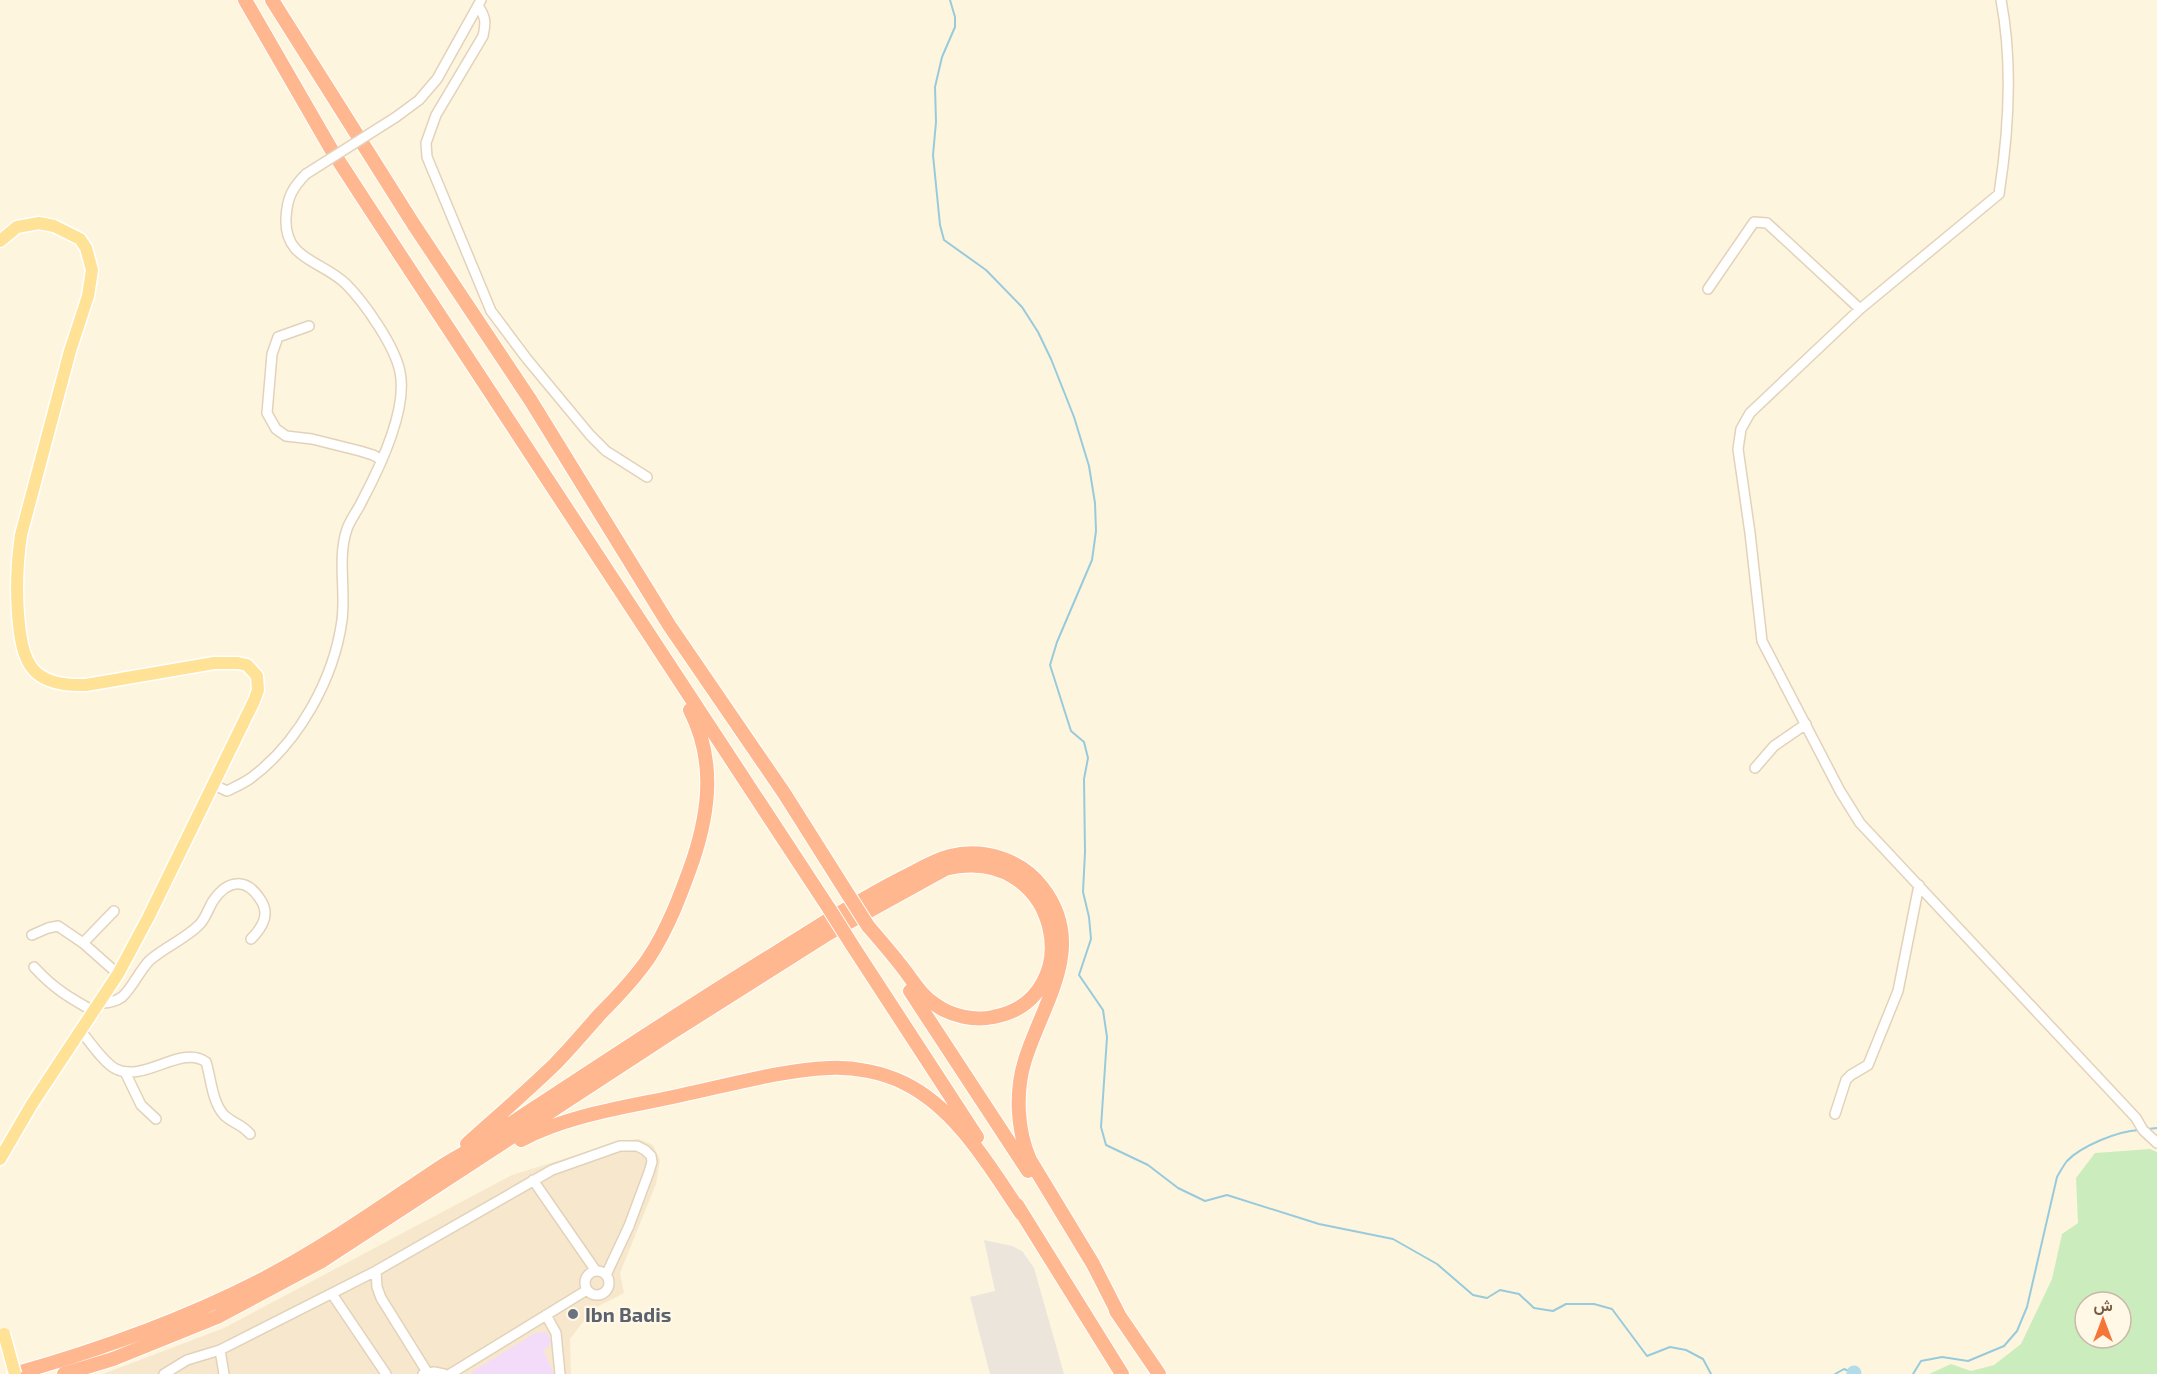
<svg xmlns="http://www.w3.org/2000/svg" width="2157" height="1374" font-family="'Exo 2',Vazirmatn,sans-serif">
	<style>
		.residential { fill: #f7e8cd }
		.industrial { fill: #ece5db }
		.education { fill: #f2dcfa }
		.green { fill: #cbedbd; fill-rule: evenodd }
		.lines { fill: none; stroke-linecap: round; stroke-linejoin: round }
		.stream { stroke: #97cbdc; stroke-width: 2 }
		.river { stroke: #b2dce9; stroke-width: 15 }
		.minor-casing { stroke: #e3d2ba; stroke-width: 12 }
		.major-casing { stroke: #fff; stroke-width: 15 }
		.highway-casing { stroke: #fff; stroke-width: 16 }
		.minor { stroke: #fff; stroke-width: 9 }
		.major { stroke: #ffe295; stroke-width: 12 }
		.highway { stroke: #ffb78f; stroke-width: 14 }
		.minor-bridge-casing { stroke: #e3d2ba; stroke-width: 12; stroke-linecap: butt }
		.major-bridge-casing { stroke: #fff; stroke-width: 15; stroke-linecap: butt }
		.highway-bridge-casing { stroke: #fff; stroke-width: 16; stroke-linecap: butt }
		.minor-bridge { stroke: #fff; stroke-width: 9 }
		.major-bridge { stroke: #ffe295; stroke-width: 12 }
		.highway-bridge { stroke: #ffb78f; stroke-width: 14 }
		.worship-dot { fill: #6b7280; stroke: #fff8e7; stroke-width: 2 }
		.labels { text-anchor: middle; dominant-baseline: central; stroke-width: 4.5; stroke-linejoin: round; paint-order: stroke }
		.worship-label { font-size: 20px; font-weight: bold; fill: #5b616d; stroke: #fff8e7; text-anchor: start }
	</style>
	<rect width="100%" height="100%" fill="#fef5df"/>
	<path class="residential" d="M639,1139L653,1145L660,1160L656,1184L620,1273L624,1293L593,1309L570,1339L571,1374H103L224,1328L512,1175L622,1141Z"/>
	<path class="industrial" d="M984,1240L1012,1246L1022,1251L1034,1268L1064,1374H990L970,1297L995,1291Z"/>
	<path class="education" d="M547,1332L551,1342L549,1347L543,1349L554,1374H471L475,1370L535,1333Z"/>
	<path class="green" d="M2150,1149L2157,1152V1374H1929L1951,1364L1971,1371L1994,1365L2021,1344L2052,1279L2062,1234L2078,1223L2076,1178L2095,1153ZM2085,1302H2121V1338H2085Z"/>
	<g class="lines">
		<path class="stream" d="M950,0L955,17V27L942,57L935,87L936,122L933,155L940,225L944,240L986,270L1022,307L1038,332L1051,359L1074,417L1089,466L1095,503L1096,531L1092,560L1057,642L1050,665L1071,731L1084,742L1088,758L1084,779L1085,852L1083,892L1089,917L1091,939L1079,975L1103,1010L1107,1037L1101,1127L1106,1145L1148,1165L1178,1188L1205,1201L1227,1195L1319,1224L1393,1239L1437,1264L1473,1295L1487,1298L1500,1290L1519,1294L1534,1308L1553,1311L1566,1304H1594L1612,1309L1647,1356L1670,1347L1686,1350L1703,1359L1711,1374
			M2148,1129L2157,1128
			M1835,1374L1844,1369L1854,1373
			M1913,1374L1921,1361L1942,1357L1968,1361L2004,1346L2017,1331L2027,1307L2057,1177C2060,1172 2063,1166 2067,1161C2081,1146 2118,1131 2139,1130"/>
		<path class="river" d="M1854,1373V1374"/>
		<defs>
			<path id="minor" d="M2001,0C2013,63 2009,130 1999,194L1860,309L1750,413L1741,429L1738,449L1750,533L1762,641L1840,791L1860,823L2136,1118L2143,1130L2157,1143
				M478,6C486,17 486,23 483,36L436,115L426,143L427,157L491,311L527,359L590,435L606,451L647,477
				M396,117L419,100L437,79L481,0
				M1708,289L1754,222L1767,223L1860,309
				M309,326L278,337L272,354L267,413L276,429L286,436L312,439L360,451L373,455L382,460
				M1755,768L1774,746L1806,724
				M214,785L227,791C235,787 244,783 251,778C299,742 334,679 342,620C346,590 337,558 347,529C350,520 358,510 362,501C379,469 408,410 400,372C395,346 364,302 346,284C321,260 284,260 286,218C287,198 292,188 306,174
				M114,911L83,943L118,974
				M32,935L48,928L58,926L83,943
				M34,967C54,989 70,998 95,1012
				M100,1003C108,1003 115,1002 122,997C133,987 139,971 150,960C165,947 185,939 199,925C206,918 208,909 213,901C227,880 246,877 260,899C271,914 262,928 251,939
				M81,1031C89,1041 105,1064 116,1069C144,1083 182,1044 206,1062C211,1078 212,1102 224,1115C232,1123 242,1124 250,1134
				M125,1072L141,1105L156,1119
				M1835,1114L1846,1080L1851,1075L1868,1065L1898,991L1919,885
				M533,1180L596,1271
				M376,1271L377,1287L381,1298L427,1372
				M585 1283a12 12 0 1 1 24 0a12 12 0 1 1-24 0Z
				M332,1294L386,1374
				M546,1315L556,1333L560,1374
				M220,1350L224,1374
				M164,1374L187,1360L220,1350L376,1271L552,1170L620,1146H637L645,1150L651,1156L652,1162L649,1172L629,1226L606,1275
				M423,1374L434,1372L444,1374
				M450,1374L587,1290"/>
			<path id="major" d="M0,241L17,227L39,223L54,226L80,239L86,248L92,270L88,296L70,351L21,535C17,562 16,587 18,614C22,664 31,687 86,685L214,663H238L247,665L257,676L258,690L254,701L148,918L118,974L32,1104L0,1159"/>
			<path id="highway" d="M245,0L331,149L370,209L830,910
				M272,0L414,225L531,401L669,625L784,793L849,896
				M852,945L977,1137
				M910,991L1028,1171
				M521,1140C570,1114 629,1107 682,1095C729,1085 782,1070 829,1068C854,1067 882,1072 904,1083C956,1108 990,1167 1021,1213
				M467,1144C496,1118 526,1092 554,1065C570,1049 585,1031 600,1014C617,997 634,979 648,959C668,929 681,894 693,860C710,809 715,759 690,710
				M1017,1205L1122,1374
				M1116,1311L1159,1374
				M14,1374C99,1350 183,1320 261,1280C325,1247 383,1205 442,1166C456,1157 472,1149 486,1140C556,1094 625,1048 696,1003C741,974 787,946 833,917C858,902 883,887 910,874C923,867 935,860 950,856C983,848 1021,859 1042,887C1088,946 1043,1002 1025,1060C1015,1092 1017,1130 1030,1160L1093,1264L1120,1317
				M64,1374L113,1359L217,1317L322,1261L668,1035L829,933L945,869C1060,841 1091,999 993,1017C974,1021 951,1016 936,1005C923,997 915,984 906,972C894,956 881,941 868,926"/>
		</defs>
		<use href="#minor" class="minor-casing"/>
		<use href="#major" class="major-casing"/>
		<use href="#highway" class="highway-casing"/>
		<use href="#minor" class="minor"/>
		<use href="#major" class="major"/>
		<use href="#highway" class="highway"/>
		<defs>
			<path id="minor-bridge" d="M306,174L396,117"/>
			<path id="major-bridge" d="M4,1334L15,1374"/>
			<path id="highway-bridge" d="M849,896L868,926
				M830,910L852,945"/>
		</defs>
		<use href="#minor-bridge" class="minor-bridge-casing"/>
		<use href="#major-bridge" class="major-bridge-casing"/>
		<use href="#highway-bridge" class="highway-bridge-casing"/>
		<use href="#minor-bridge" class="minor-bridge"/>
		<use href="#major-bridge" class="major-bridge"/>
		<use href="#highway-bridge" class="highway-bridge"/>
	</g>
	<circle class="worship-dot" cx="573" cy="1314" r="6"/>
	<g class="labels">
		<g class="worship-label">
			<text x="585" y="1314">Ibn Badis</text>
		</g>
	</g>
	<g transform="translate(2103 1320)"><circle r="28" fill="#fff8e7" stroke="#c9b9a6" stroke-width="1.5"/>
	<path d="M0-4.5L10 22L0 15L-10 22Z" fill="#f57438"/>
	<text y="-9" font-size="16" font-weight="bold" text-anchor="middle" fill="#775b44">ش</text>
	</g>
</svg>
